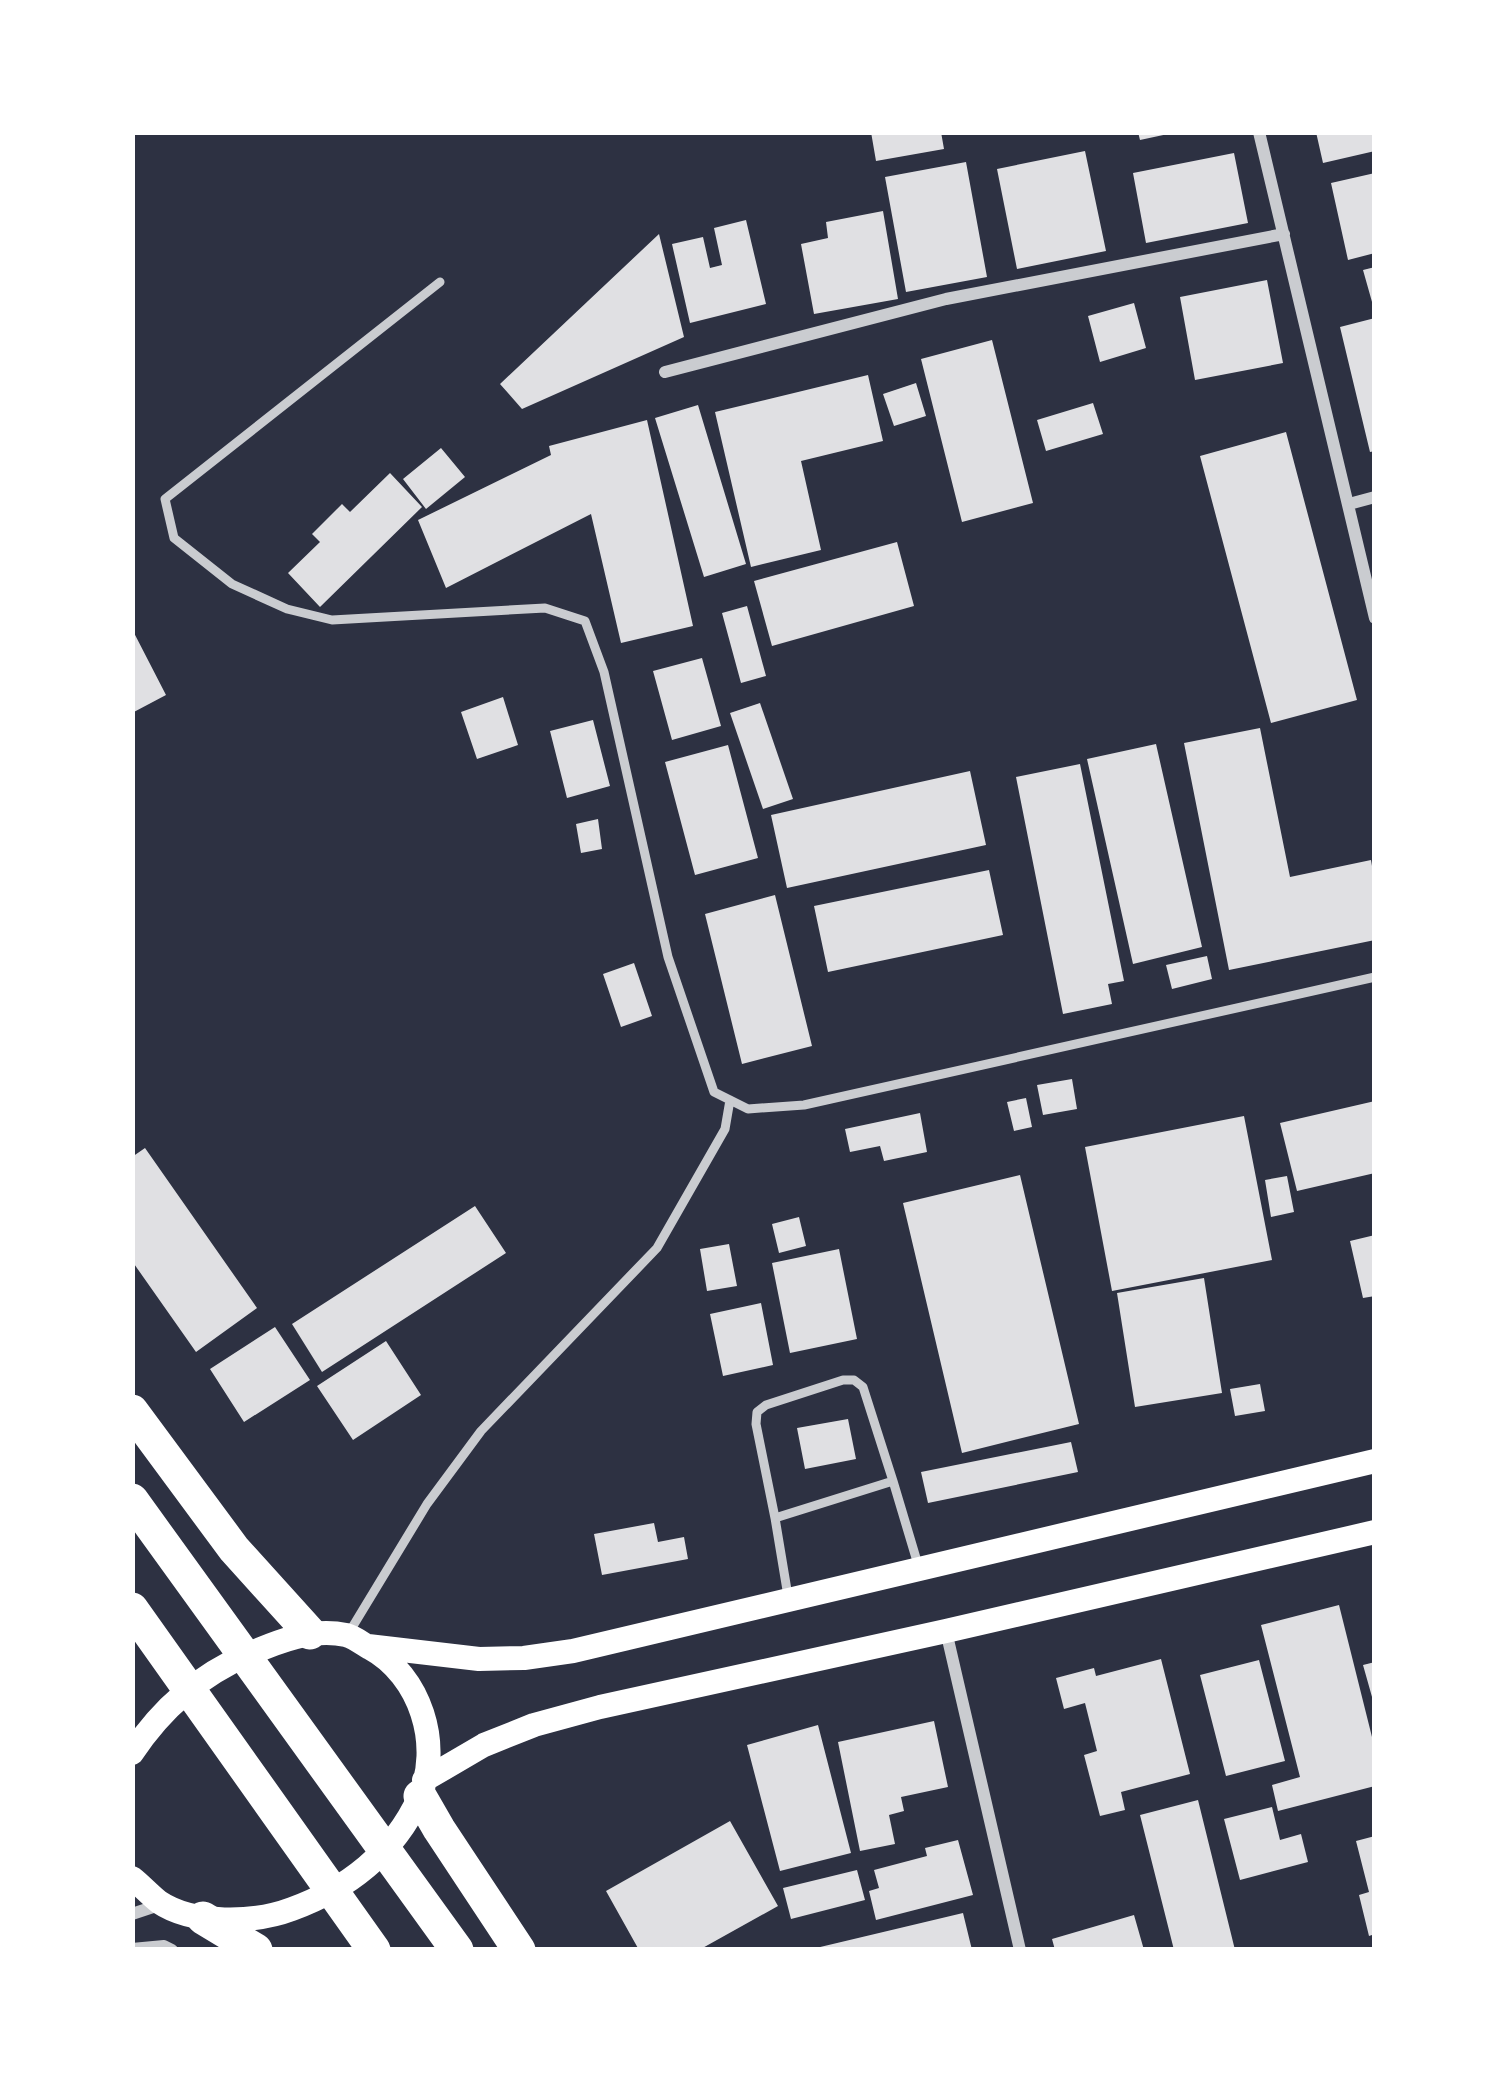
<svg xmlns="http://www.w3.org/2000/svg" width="1507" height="2082" font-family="'Exo 2',sans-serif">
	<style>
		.building { fill: #e0e0e3 }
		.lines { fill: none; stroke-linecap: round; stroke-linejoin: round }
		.service { stroke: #caccd0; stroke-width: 9 }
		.minor { stroke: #caccd0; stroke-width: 12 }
		.secondary { stroke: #fff; stroke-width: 24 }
		.trunk { stroke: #fff; stroke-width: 33 }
	</style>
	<rect width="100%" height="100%" fill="#2d3142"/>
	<path class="building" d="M871,132H941L944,149L876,161Z
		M1138,132H1168V134L1140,140Z
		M1316,132H1375V151L1323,163Z
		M1085,151L1106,251L1017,269L997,169Z
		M1234,153L1248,223L1146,243L1133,173Z
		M966,162L987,277L906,292L885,177Z
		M1375,173V253L1348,260L1331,183Z
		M883,211L898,299L814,314L801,244L828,238L826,222Z
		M746,220L766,304L690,323L672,244L703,237L710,268L722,265L714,228Z
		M659,234L684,337L522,409L500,384Z
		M1375,267V308L1374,309L1363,270Z
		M1267,280L1283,363L1195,380L1180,297Z
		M1134,303L1146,348L1100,362L1088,316Z
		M1375,318V451L1370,452L1340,327Z
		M992,340L1033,503L962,522L921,359Z
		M868,375L883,441L801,461L821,550L751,567L715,412Z
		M916,383L926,416L894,426L883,394Z
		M1093,403L1103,434L1046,451L1037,420Z
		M698,405L746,564L704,577L655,418Z
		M647,420L693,626L621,643L591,514L446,588L418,520L551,455L549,446Z
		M1286,432L1357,700L1271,723L1200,456Z
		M441,448L465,477L426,509L403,479Z
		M390,473L422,507L320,607L288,573L320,542L312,534L342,504L350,512Z
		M897,542L914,606L772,646L754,581Z
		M747,606L766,676L741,683L722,613Z
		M132,629L166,695L132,713Z
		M702,658L721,726L672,740L653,671Z
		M503,697L518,745L477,759L461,712Z
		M760,703L793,799L763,809L730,713Z
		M593,720L610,786L567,798L550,731Z
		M1260,728L1290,877L1371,860L1375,884V940L1229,970L1184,743Z
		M1156,744L1202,947L1133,964L1087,759Z
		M728,745L758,858L695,875L665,762Z
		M1080,764L1124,981L1108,984L1112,1004L1063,1014L1016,777Z
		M970,771L986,845L787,888L771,815Z
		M598,819L602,849L581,853L576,824Z
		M989,870L1003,935L828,972L814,906Z
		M775,895L812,1046L742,1064L705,914Z
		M1207,956L1212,979L1172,989L1166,965Z
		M634,963L652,1016L621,1027L603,974Z
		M1072,1079L1077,1109L1043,1115L1037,1085Z
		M1026,1098L1032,1127L1014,1131L1007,1102Z
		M1375,1101V1173L1297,1191L1280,1123Z
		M920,1113L927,1152L884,1161L880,1146L850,1152L845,1129Z
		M1244,1116L1272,1260L1112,1291L1085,1147Z
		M145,1148L257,1308L196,1352L132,1261V1157Z
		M1020,1175L1079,1424L962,1453L903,1203Z
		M1287,1176L1294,1212L1271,1217L1265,1180Z
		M475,1206L506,1253L322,1372L292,1324Z
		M799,1217L806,1246L779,1253L772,1224Z
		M1375,1235V1296L1363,1298L1350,1241Z
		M729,1244L737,1286L707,1291L700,1249Z
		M839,1249L857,1339L790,1353L772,1263Z
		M1204,1278L1222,1393L1135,1407L1117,1293Z
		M761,1303L773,1365L723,1376L710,1314Z
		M275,1327L310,1380L244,1422L210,1369Z
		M386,1341L421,1395L353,1440L317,1386Z
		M1260,1384L1265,1411L1235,1416L1230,1389Z
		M848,1419L856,1459L805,1469L797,1428Z
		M1071,1442L1078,1472L928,1503L921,1472Z
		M654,1523L658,1542L684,1537L688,1559L602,1575L594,1534Z
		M1339,1605L1375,1749V1786L1278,1811L1272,1785L1300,1777L1261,1625Z
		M1161,1659L1190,1774L1121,1792L1125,1810L1100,1816L1084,1755L1097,1751L1085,1703L1064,1709L1056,1678L1094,1668L1096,1676Z
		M1259,1660L1285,1761L1226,1776L1200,1675Z
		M1375,1662V1704H1374L1363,1665Z
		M934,1721L948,1787L901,1797L904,1811L889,1815L895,1844L860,1851L838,1742Z
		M818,1725L851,1853L780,1871L747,1745Z
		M1198,1800L1235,1950H1174L1140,1815Z
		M1272,1807L1280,1840L1301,1834L1308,1862L1240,1880L1224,1819Z
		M730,1821L778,1906L699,1950H639L606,1891Z
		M1375,1836V1934L1369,1936L1359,1895L1369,1892L1356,1841Z
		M958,1840L973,1895L876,1920L869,1891L879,1888L874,1870L927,1856L925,1848Z
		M857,1870L865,1900L791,1919L783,1888Z
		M963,1913L972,1950H816V1948Z
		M1134,1915L1144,1950H1055L1052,1939Z"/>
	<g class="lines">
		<path class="service" d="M440,282L165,499L174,538L232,584L287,609L332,620L545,608L585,621L604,672L668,957L714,1092L748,1109L804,1105L1375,977
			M775,1518L756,1424L757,1412L766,1405L843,1380H854L863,1387L893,1481
			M788,1596L775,1518L893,1481L919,1568
			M350,1631L427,1504L481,1431L657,1248L725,1129L730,1100"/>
		<path class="minor" d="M1259,132L1375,618
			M665,372L946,299L1284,234
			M1349,504L1375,497
			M946,1631L1020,1950
			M132,1914L159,1905
			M132,1949L164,1946L172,1950"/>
		<path class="secondary" d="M368,1646L479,1659L524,1658L573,1651L1375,1461
			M132,1753C161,1709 200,1675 249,1654C279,1641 312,1628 346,1635C354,1637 363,1644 370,1648C420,1675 443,1745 419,1798C394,1853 347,1889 292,1909C255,1923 193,1925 159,1902C150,1895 141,1885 132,1878
			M424,1780L484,1745L534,1725L600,1707L946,1631L1375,1532"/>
		<path class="trunk" d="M132,1411L234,1549L310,1633
			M132,1500L457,1950
			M132,1609L374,1950
			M420,1796L439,1829L519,1950
			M203,1918L256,1950"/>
	</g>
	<rect width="1507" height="2082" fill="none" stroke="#ffffff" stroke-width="270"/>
</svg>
